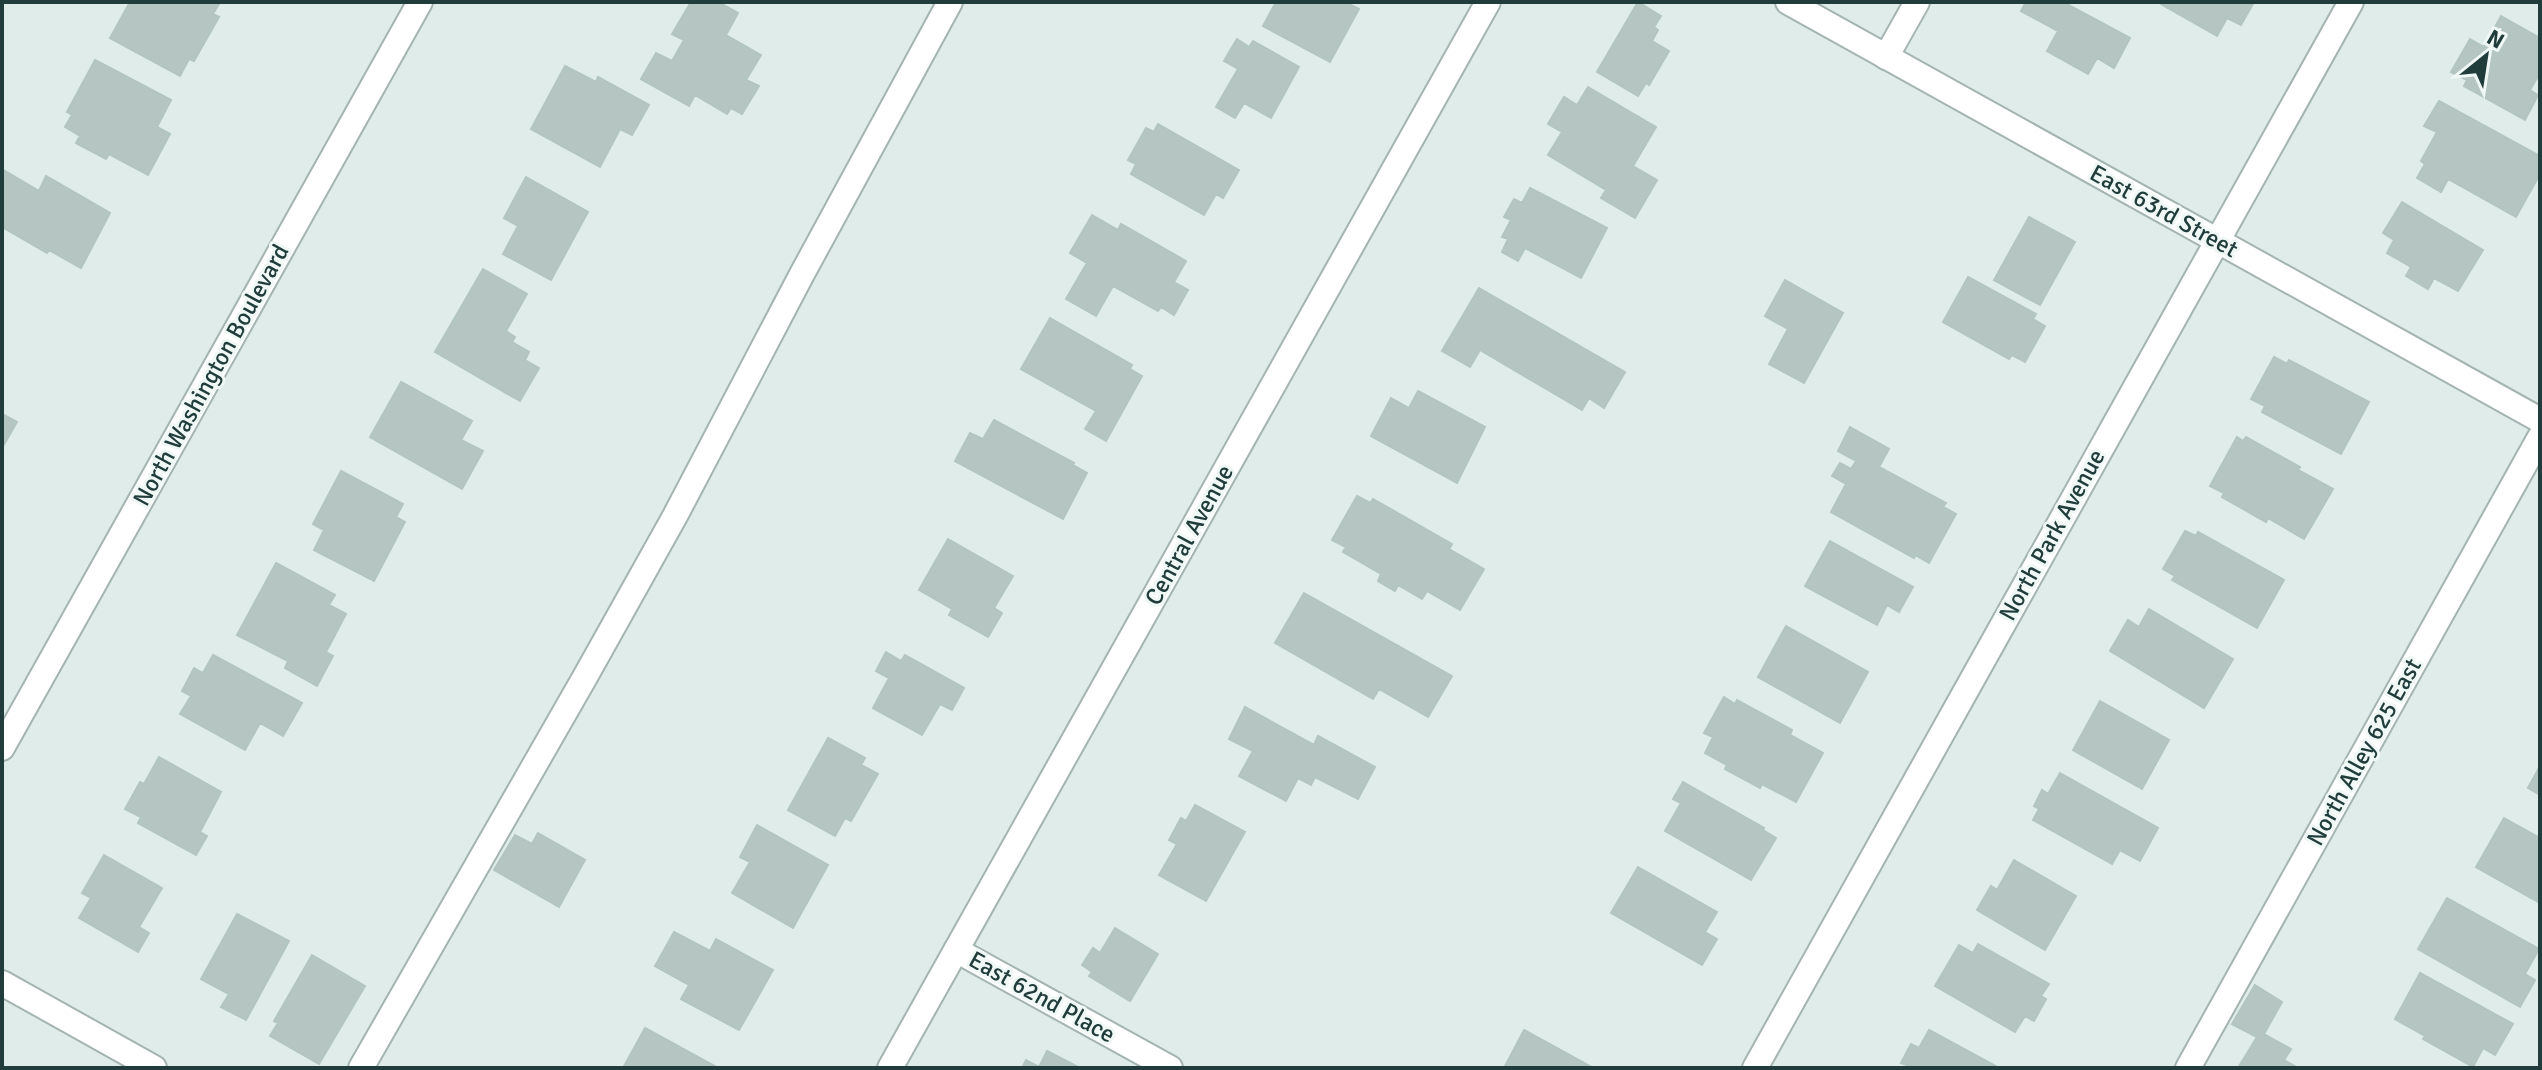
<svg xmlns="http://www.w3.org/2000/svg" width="2542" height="1070" font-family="Signika,sans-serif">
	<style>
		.building { fill: #b5c6c2; stroke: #b2c5c1; stroke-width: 2 }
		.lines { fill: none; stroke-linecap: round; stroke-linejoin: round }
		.lane-casing { stroke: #a3b4b1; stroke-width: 28 }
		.street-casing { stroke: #a3b4b1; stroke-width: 28 }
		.lane { stroke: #fff; stroke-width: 24 }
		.street { stroke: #fff; stroke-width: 24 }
		.labels { text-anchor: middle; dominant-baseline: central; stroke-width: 6; stroke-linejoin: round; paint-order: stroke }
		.street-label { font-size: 24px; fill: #203d3b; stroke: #f0f8f6 }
	</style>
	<rect width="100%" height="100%" fill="#e0ece9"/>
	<path class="building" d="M130,2H220L213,14L219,17L194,61L189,59L180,76L110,38Z
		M691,2H718L738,13L726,35L761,55L746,80L759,86L742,114L731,108L727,114L695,95L689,106L641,79L656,53L672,61L684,40L672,34Z
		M1276,2H1345L1359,9L1330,62L1263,26Z
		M1638,2L1661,16L1654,27L1658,30L1652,41L1669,51L1649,85L1646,83L1638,96L1597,72Z
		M2026,2H2063L2130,38L2114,68L2097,58L2088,74L2047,51L2058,31L2021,11Z
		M2162,2H2254L2241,25L2227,18L2217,36L2161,4Z
		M2501,16L2540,38V73L2530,90L2538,95L2525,120L2464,86L2467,80L2451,72L2470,39L2484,47Z
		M1237,39L1249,47L1253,41L1299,67L1271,118L1244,103L1235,118L1216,107L1238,69L1224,61Z
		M95,60L171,100L157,127L170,134L148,175L109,154L106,159L76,143L80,136L65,127L72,115L67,112Z
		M565,66L596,82L598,77L649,105L632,135L620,129L600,167L531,129Z
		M1588,87L1656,127L1633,166L1657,180L1635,218L1601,198L1606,190L1548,155L1562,132L1548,124L1564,97L1577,105Z
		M2439,101L2540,156V174L2516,217L2448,179L2441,192L2417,178L2425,164L2421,161L2437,132L2424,126Z
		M1158,124L1239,170L1223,198L1216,194L1204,215L1131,174L1136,164L1128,160L1146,128L1154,132Z
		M2,169L39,191L46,176L110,213L81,268L49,250L47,253L2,227Z
		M526,177L588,212L551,280L503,254L518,226L504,218Z
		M1530,188L1607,228L1581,278L1525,248L1518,261L1502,252L1508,239L1502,237L1511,220L1504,217L1514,199L1522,203Z
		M2402,202L2483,250L2458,291L2434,278L2428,289L2406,276L2411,267L2387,253L2394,240L2383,233Z
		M1092,215L1118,230L1121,224L1186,261L1174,282L1188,290L1174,315L1161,307L1158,311L1113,286L1096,316L1066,299L1087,263L1070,253Z
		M2029,217L2075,242L2040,305L1994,280Z
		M483,269L527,294L506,331L515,337L512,342L529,352L525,360L539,368L520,401L435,352Z
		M1968,277L2036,314L2033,319L2045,326L2025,362L2012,355L2009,359L1943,322Z
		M1785,280L1843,313L1804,383L1769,364L1788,329L1765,316Z
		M1479,288L1625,372L1604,408L1589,398L1582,410L1480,350L1470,367L1442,351Z
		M1050,318L1132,365L1130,369L1142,376L1106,441L1085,429L1096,411L1021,369Z
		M2274,357L2287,364L2289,360L2369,402L2341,454L2262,412L2265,406L2251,399Z
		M401,382L472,421L461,440L483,451L462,489L370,437Z
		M1418,391L1485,427L1457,483L1371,436L1391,398L1409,408Z
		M2,414L17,422L2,448Z
		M994,420L1074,463L1073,465L1087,473L1063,519L955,461L970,433L983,439Z
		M1850,427L1889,449L1879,467L1946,503L1943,507L1956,514L1929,563L1915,555L1914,558L1831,512L1846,484L1832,476L1840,463L1851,469L1856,461L1838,451Z
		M2237,437L2243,441L2246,437L2300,467L2298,470L2333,489L2304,539L2268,518L2266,522L2222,497L2224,493L2210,486Z
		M341,471L403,504L396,517L405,522L374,581L314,550L324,530L313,524Z
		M1357,496L1370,503L1373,499L1452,544L1449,549L1484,569L1460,610L1427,591L1422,599L1398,585L1395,591L1378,581L1381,574L1343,552L1346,547L1332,540Z
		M2185,531L2196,536L2198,532L2284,580L2257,628L2172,580L2175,576L2163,569Z
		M948,539L1013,576L994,608L1002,613L988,637L949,615L952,609L919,590Z
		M1830,541L1913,587L1899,612L1887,605L1877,625L1805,586Z
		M276,563L335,595L329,605L346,614L326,652L333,656L317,686L285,668L288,661L237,635Z
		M1304,593L1452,676L1428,717L1379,689L1373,699L1275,643Z
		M2149,609L2233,659L2204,708L2110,651L2128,620L2139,627Z
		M1786,626L1868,672L1840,723L1758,677Z
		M886,652L901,661L905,655L964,688L952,710L940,704L922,735L873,708L889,678L876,671Z
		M213,655L302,703L283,736L260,723L245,750L180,714L191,696L182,691L194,668L203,673Z
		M1724,697L1735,704L1737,700L1792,730L1790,735L1823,753L1796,802L1762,784L1760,788L1725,769L1727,765L1705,753L1713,737L1704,733Z
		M2100,701L2169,740L2142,789L2073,750Z
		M1245,707L1314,745L1318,736L1375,767L1358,799L1315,777L1311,785L1298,778L1286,801L1239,776L1253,751L1229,739Z
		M828,738L865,758L861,765L878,774L851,821L845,818L835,836L788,810Z
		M159,757L221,792L200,832L207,836L196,855L138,823L141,817L125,809L140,782L144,784Z
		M2540,766V795L2528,788Z
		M2060,773L2158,828L2140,861L2120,850L2112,864L2033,820L2039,809L2034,806L2042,790L2048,794Z
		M1683,782L1764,828L1763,830L1776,838L1751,880L1665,831L1681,803L1673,799Z
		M1195,805L1245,832L1206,901L1159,875L1177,844L1169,840L1181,818L1186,821Z
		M2504,818L2540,838V903L2476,867Z
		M757,825L828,865L793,928L732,893L750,862L740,857Z
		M538,833L585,860L559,907L494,870L515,835L532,844Z
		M104,855L162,888L139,927L149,933L138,952L79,918L91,898L82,893Z
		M2014,860L2076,896L2045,950L1977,910L1991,886L1997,890Z
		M1638,867L1717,912L1705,932L1717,939L1702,965L1611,913Z
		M2447,898L2539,949L2525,974L2535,980L2520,1007L2418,949Z
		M237,914L289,941L246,1020L221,1007L229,994L201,979Z
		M1115,928L1158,954L1130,1001L1089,976L1092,972L1082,965L1093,948L1100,953Z
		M674,932L710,951L716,939L773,970L739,1030L681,999L689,985L655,966Z
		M1978,944L2049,984L2041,996L2046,999L2034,1021L2025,1016L2015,1032L1935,986L1959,945L1973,953Z
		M312,955L365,986L319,1064L270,1036L278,1023L274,1021Z
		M2420,973L2513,1024L2495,1055L2483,1048L2473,1067L2423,1039L2425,1036L2395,1019Z
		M2255,985L2282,1002L2264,1034L2291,1049L2284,1060L2298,1068H2238L2257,1037L2232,1024Z
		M645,1028L718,1068H623Z
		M1524,1030L1593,1068H1504Z
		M1929,1030L1999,1068H1906L1907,1065L1901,1063L1911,1044L1919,1048Z
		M1047,1051L1080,1068H1022L1026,1060L1039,1067Z"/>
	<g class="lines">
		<defs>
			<path id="lane" d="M1886,57L1917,2
				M361,1068L585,677L675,516L802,274L950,2
				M2188,1068L2540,437"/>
			<path id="street" d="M1788,2L2540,420
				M2,748L420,2
				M956,950L1170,1068
				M2,983L154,1068
				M890,1068L1488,2
				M1755,1068L2351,2"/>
		</defs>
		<use href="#lane" class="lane-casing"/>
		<use href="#street" class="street-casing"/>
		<use href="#lane" class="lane"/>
		<use href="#street" class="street"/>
	</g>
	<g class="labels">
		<g class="street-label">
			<text transform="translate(2164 211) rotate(29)">East 63rd Street</text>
			<text transform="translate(211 375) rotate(-61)">North Washington Boulevard</text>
			<text transform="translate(1189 535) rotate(-61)">Central Avenue</text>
			<text transform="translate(2052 535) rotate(-61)">North Park Avenue</text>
			<text transform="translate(2364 752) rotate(-61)">North Alley 625 East</text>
			<text transform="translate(1042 997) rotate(29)">East 62nd Place</text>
		</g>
	</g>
	<rect width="2542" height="1070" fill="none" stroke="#203d3b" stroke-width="8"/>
	<g transform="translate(2486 56) rotate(30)" stroke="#f0f8f6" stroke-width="6" paint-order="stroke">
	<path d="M0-6L14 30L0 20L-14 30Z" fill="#203d3b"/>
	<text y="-12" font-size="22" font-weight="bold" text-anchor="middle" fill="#203d3b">N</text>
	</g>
</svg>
